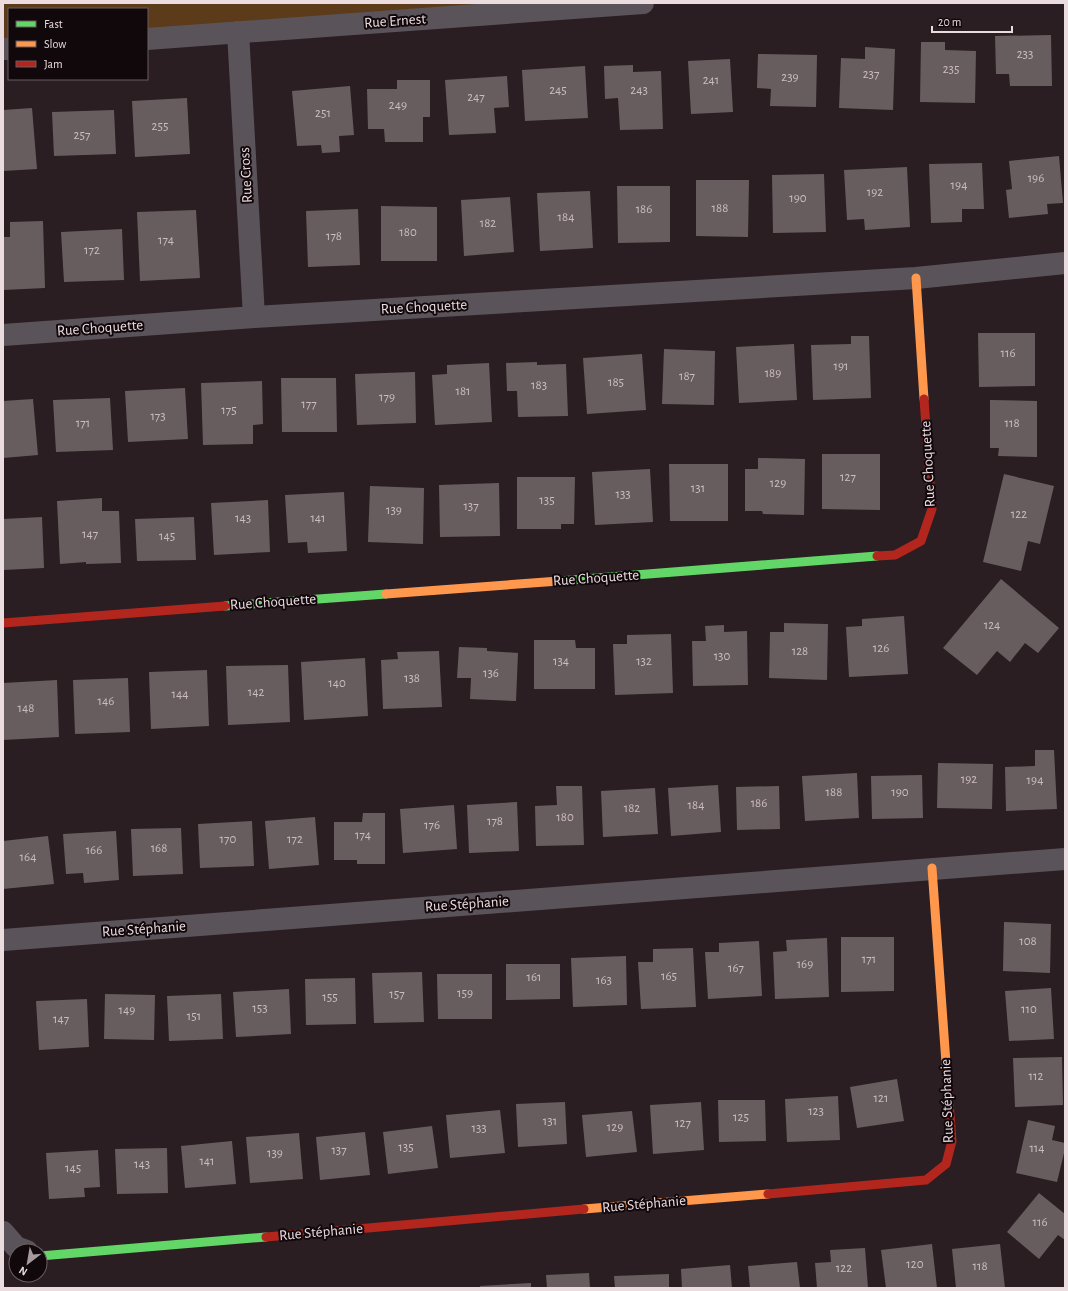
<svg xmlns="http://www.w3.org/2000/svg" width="1068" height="1291" font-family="'Alegreya Sans',sans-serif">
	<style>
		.green { fill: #5b3b1a }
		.building { fill: #685d5e }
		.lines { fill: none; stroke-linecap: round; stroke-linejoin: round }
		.street { stroke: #5a545a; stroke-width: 22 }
		.fast { stroke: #63d668; stroke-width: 9 }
		.slow { stroke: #ff974d; stroke-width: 9 }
		.jam { stroke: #b3261e; stroke-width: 9 }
		.labels { text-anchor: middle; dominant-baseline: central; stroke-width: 4; stroke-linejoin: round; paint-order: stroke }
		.number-label { font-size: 13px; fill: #cabcc0 }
		.street-label { font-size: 15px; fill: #ebdce0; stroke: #11080b }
	</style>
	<rect width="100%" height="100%" fill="#2a1e22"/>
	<path class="green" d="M3,3H628L147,39V9H9V49H3Z"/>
	<path class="building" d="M1051,35L1052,86H1010L1009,74H996L995,36Z
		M921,42H945V50L976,51L975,103L920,102Z
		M865,47L895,49L893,110L839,108L841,58L865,59Z
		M758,54L817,55L816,107L770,106L771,89L757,88Z
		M730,59L733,112L691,114L688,61Z
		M633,65V72L661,71L663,129L620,130L618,98L605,99L604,66Z
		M585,66L588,118L525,121L522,70Z
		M507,76L509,107L494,108L496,133L449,135L445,80Z
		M397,80H430V117H423V142H385L384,129H368L367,89H397Z
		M350,86L354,135L339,136L340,152L322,153L321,145L297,146L292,91Z
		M187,98L190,154L135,157L132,101Z
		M32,108L37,169L3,171V110Z
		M114,110L116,154L54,156L52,112Z
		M1059,156L1063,203L1047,204L1048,214L1009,218L1006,190L1012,189L1009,161Z
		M982,163L984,209H962V222L931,223L929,164Z
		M907,167L910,227L865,230L864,219L847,220L844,170Z
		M824,174L826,232L773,233L772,175Z
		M696,180H749L748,237L696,236Z
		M617,186H670V242L618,243Z
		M590,191L593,248L540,251L537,193Z
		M510,197L514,252L464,256L461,200Z
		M381,206L437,207V261H381Z
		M358,209L360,265L308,267L306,211Z
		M196,210L200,278L140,281L137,212Z
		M43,221L45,288L3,290V237H10V222Z
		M122,229L124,280L64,282L61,232Z
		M978,333H1035V386L979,387Z
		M851,336H869L871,398L813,400L811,345L851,344Z
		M794,344L797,400L739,403L736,347Z
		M664,349L715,351L714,405L662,404Z
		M642,354L646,410L587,414L583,358Z
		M537,362V365L566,364L568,416L518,417L517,391H507L506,363Z
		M489,363L492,422L435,425L432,375L447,374V365Z
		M415,372L416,423L357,425L355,374Z
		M281,378H336L337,432H282Z
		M262,381L263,424L253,425V444L203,445L201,383Z
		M185,388L188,439L128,442L125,391Z
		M110,398L113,450L56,452L53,400Z
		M33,399L38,455L3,458V401Z
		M990,400L1037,401V457L998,456L999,448H990Z
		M822,454H880V510L822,509Z
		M758,458L805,459L804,515L763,514L762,511H745V469H758Z
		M669,464H728V521H670Z
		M650,469L653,522L595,525L592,472Z
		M1004,474L1054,486L1040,544L1028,541L1021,571L983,562Z
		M517,477H575L574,524H561V529H517Z
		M499,483L500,536L440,537L439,485Z
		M370,486L424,488L423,544L368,542Z
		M344,492L347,551L308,553L307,542L288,543L285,495Z
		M102,498V511H119L121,563L86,564V562L60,564L57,501Z
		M268,500L270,552L214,555L211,503Z
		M42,517L44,568L3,570V519Z
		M194,517L196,560L137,561L135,519Z
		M1001,579L1059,628L1038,653L1025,643L1010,662L997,651L977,675L943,648Z
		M904,616L908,674L849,677L846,627L862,626V619Z
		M784,623L828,624L827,680L769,678L770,632H784Z
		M724,625V632L747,631L748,685L693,686L692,641H706L705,626Z
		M671,634L673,693L615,695L613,644H627V635Z
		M534,640H575L576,648H595V689H534Z
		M459,647L487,648V651L518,653L516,701L470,699L471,678H457Z
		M439,651L442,707L383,709L381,660L398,659L397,652Z
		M365,658L368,716L304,720L301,662Z
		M288,665L290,722L228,725L226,666Z
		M207,670L209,726L151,729L149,672Z
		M128,678L130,732L75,734L73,680Z
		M57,680L59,737L3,740V683Z
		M1035,750H1054L1057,809L1006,811L1005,767L1035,766Z
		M938,763L993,764L992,809L937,808Z
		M857,773L859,818L805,821L802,776Z
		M922,775L923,818L872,819L871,776Z
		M718,785L721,832L671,836L668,788Z
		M556,786H582L584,845L536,846L535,806L557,805Z
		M779,786L780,829L737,830L736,787Z
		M655,788L658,834L603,837L601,791Z
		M517,802L519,851L469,853L467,805Z
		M454,805L457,849L403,853L400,809Z
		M363,813H385V864H357V860H334V822H362Z
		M315,817L319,865L269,869L265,821Z
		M252,821L254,866L200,868L198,824Z
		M181,828L183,874L133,876L131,829Z
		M116,831L119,880L84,883L83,873L66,874L63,834Z
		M48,836L54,884L3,889V841Z
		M1004,922L1051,924L1050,973L1003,971Z
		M841,937H894V991L841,992Z
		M827,938L829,997L775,999L773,952L787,951L786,940Z
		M759,941L762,996L708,999L705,952H719V943Z
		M693,948L696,1007L641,1009L638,962H653V949Z
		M626,956L627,1005L573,1007L571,958Z
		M506,964H560V999L506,1000Z
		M422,972L424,1022L374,1023L372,973Z
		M437,974H492V1019H438Z
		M355,978L356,1024L306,1025L305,979Z
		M1051,988L1054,1039L1009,1041L1005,991Z
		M289,989L291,1034L236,1037L233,992Z
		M105,994L155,995L154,1040L104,1039Z
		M221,994L223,1039L169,1041L167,996Z
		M87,999L89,1047L39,1050L36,1001Z
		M1062,1057L1063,1105L1015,1107L1013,1058Z
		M897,1079L904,1121L857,1128L850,1087Z
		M838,1096L840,1140L787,1142L785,1099Z
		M718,1100H765L766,1141L719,1142Z
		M565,1102L567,1144L518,1147L516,1104Z
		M701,1102L704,1150L653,1154L650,1105Z
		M500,1110L505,1153L450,1158L446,1115Z
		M632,1111L637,1152L586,1157L582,1115Z
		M1028,1120L1055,1126L1052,1140L1065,1143V1149L1057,1182L1016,1173Z
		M432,1126L438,1168L388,1174L383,1132Z
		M365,1132L370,1175L320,1180L316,1137Z
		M299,1133L303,1179L250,1183L246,1137Z
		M232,1141L236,1184L185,1188L181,1146Z
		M167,1148L168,1193L117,1194L115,1149Z
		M98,1150L100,1187L84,1188L85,1197L49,1199L46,1153Z
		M1039,1193L1065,1214V1240L1058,1235L1039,1259L1007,1232Z
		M932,1244L937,1288H886L881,1250Z
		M1000,1244L1005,1288H956L952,1249Z
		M865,1248L868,1288H817L815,1263L831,1262L830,1250Z
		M797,1262L800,1288H750L748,1266Z
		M730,1265L732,1288H682L681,1269Z
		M589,1273L590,1288H547L546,1275Z
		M669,1274V1288H615L614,1276Z
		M531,1283V1288H480V1286Z"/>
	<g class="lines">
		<path class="street" d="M238,32L254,317
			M147,39L643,3
			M3,49H9
			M3,335L254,317L916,278L1065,263
			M3,940L1065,859
			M3,1232L16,1247L27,1251"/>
		<path class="fast" d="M559,581L877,556
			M225,606L386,594
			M40,1256L266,1237"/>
		<path class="slow" d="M916,278L924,399
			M386,594L559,581
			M932,868L947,1077
			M584,1209L768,1194"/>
		<path class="jam" d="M877,556L895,555L921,541L932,509L924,399
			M3,623L225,606
			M768,1194L926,1180L946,1164L952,1141L947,1077
			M266,1237L584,1209"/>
	</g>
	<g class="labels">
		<g class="number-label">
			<text x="1025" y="54">233</text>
			<text x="951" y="69">235</text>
			<text x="871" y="74">237</text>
			<text x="790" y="77">239</text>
			<text x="711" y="80">241</text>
			<text x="558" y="90">245</text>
			<text x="639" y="90">243</text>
			<text x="476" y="97">247</text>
			<text x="398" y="105">249</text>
			<text x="323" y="113">251</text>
			<text x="160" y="126">255</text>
			<text x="82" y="135">257</text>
			<text x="1036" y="178">196</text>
			<text x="959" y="185">194</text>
			<text x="875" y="192">192</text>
			<text x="798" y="198">190</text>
			<text x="720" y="208">188</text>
			<text x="644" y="209">186</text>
			<text x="566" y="217">184</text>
			<text x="488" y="223">182</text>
			<text x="408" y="232">180</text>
			<text x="334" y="236">178</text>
			<text x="166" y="240">174</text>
			<text x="92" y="250">172</text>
			<text x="1008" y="353">116</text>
			<text x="841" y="366">191</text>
			<text x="773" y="373">189</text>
			<text x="687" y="376">187</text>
			<text x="616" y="382">185</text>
			<text x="539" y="385">183</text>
			<text x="463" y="391">181</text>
			<text x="387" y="397">179</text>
			<text x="309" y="404">177</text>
			<text x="229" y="410">175</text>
			<text x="158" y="416">173</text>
			<text x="83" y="423">171</text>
			<text x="1012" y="423">118</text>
			<text x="848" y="477">127</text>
			<text x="778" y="483">129</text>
			<text x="698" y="488">131</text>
			<text x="623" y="494">133</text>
			<text x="547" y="500">135</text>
			<text x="471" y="506">137</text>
			<text x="394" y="510">139</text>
			<text x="1019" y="514">122</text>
			<text x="243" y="518">143</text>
			<text x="318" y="518">141</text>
			<text x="90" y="534">147</text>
			<text x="167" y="536">145</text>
			<text x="992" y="625">124</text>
			<text x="881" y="648">126</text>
			<text x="800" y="651">128</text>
			<text x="722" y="656">130</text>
			<text x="561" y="661">134</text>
			<text x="644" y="661">132</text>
			<text x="491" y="673">136</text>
			<text x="412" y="678">138</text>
			<text x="337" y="683">140</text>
			<text x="256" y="692">142</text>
			<text x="180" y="694">144</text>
			<text x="106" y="701">146</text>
			<text x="26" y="708">148</text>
			<text x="969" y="779">192</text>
			<text x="1035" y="780">194</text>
			<text x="834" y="792">188</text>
			<text x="900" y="792">190</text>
			<text x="759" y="803">186</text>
			<text x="696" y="805">184</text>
			<text x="632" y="808">182</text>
			<text x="565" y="817">180</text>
			<text x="495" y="821">178</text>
			<text x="432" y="825">176</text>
			<text x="363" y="835">174</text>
			<text x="228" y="839">170</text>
			<text x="295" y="839">172</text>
			<text x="159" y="848">168</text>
			<text x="94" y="850">166</text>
			<text x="28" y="857">164</text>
			<text x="1028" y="941">108</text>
			<text x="869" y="959">171</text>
			<text x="805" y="964">169</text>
			<text x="736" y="968">167</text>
			<text x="669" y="976">165</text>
			<text x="534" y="977">161</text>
			<text x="604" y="980">163</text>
			<text x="465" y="993">159</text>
			<text x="397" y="994">157</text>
			<text x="330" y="997">155</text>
			<text x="260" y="1008">153</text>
			<text x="1029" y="1009">110</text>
			<text x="127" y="1010">149</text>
			<text x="194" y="1016">151</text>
			<text x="61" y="1019">147</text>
			<text x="1036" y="1076">112</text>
			<text x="881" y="1098">121</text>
			<text x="816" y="1111">123</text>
			<text x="741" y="1117">125</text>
			<text x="550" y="1121">131</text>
			<text x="683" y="1123">127</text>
			<text x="615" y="1127">129</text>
			<text x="479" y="1128">133</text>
			<text x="406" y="1147">135</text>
			<text x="1037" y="1148">114</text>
			<text x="339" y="1150">137</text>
			<text x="275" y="1153">139</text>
			<text x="207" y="1161">141</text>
			<text x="142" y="1164">143</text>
			<text x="73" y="1168">145</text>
			<text x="1040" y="1222">116</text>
			<text x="915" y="1264">120</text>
			<text x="980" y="1266">118</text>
			<text x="844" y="1268">122</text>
		</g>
		<g class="street-label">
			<text transform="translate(395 21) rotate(-4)">Rue Ernest</text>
			<text transform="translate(246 175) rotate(-93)">Rue Cross</text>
			<text transform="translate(424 307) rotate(-3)">Rue Choquette</text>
			<text transform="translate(100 328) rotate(-4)">Rue Choquette</text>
			<text transform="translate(928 464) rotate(-93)">Rue Choquette</text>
			<text transform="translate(596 578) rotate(-4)">Rue Choquette</text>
			<text transform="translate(273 602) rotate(-4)">Rue Choquette</text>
			<text transform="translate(467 904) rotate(-4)">Rue Stéphanie</text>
			<text transform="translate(144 929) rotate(-4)">Rue Stéphanie</text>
			<text transform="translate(947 1101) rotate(-92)">Rue Stéphanie</text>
			<text transform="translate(644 1204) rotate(-5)">Rue Stéphanie</text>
			<text transform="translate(321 1232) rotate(-5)">Rue Stéphanie</text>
		</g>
	</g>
	<rect width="1068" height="1291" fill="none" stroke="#ebdce0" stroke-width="8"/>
	<rect x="8" y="8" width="140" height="72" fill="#11080b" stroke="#685d60"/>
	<rect x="16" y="21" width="20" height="6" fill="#63d668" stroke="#685d60"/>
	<text x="44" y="28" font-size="12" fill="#ebdce0">Fast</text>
	<rect x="16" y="41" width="20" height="6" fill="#ff974d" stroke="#685d60"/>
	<text x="44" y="48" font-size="12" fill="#ebdce0">Slow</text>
	<rect x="16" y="61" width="20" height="6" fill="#b3261e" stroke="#685d60"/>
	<text x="44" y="68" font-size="12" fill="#ebdce0">Jam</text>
	<g transform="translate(28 1263) rotate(211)"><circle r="19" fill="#11080b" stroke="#685d60"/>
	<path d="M0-3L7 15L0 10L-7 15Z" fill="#a79a9e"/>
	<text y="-6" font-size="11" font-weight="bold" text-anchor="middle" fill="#ebdce0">N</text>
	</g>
	<path d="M932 26v6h80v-6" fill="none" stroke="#ebdce0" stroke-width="2"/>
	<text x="938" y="26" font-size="12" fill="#ebdce0" stroke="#11080b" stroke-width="3" paint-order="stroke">20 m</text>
</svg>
